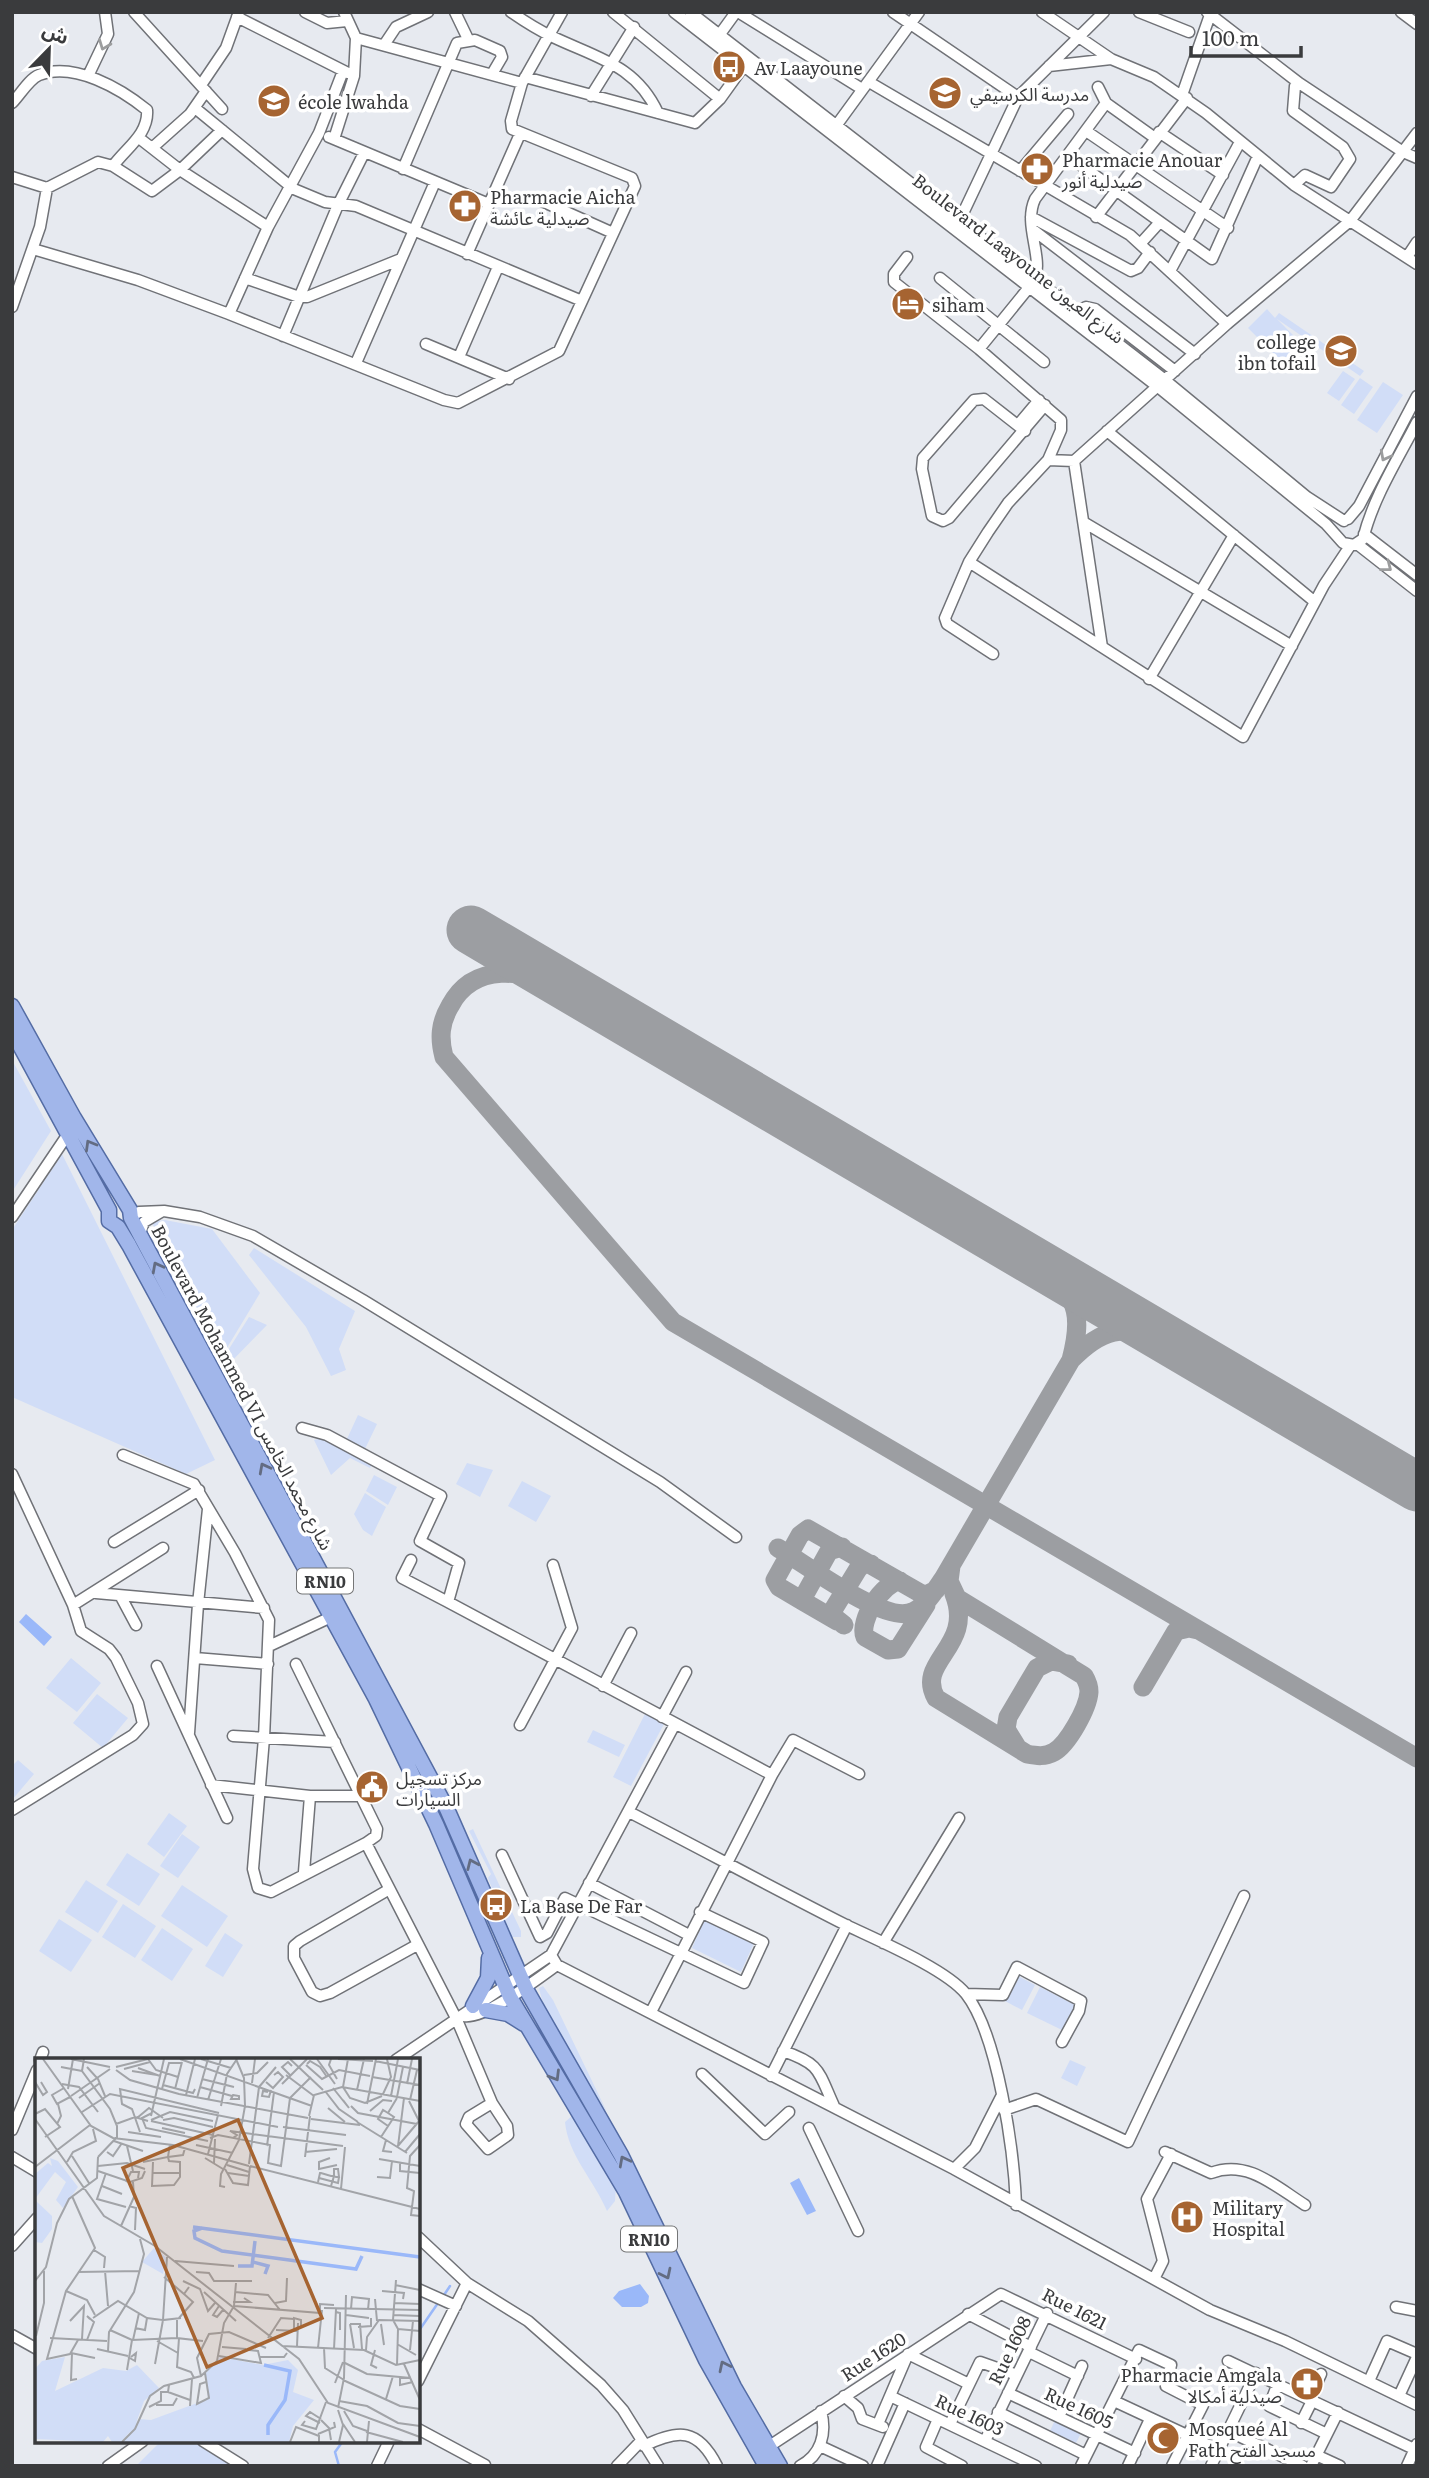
<svg xmlns="http://www.w3.org/2000/svg" width="1429" height="2478" font-family="Literata,'Noto Sans Arabic',serif">
	<style>
		.green { fill: #d1ddf7 }
		.water { fill: #9ab8f9 }
		.lines { fill: none; stroke-linecap: round; stroke-linejoin: round }
		.stream { stroke: #9ab8f9; stroke-width: 2.5 }
		.taxiway { stroke: #9c9ea2; stroke-width: 19 }
		.runway { stroke: #9c9ea2; stroke-width: 49 }
		.minor-casing { stroke: #707277; stroke-width: 13 }
		.major-casing { stroke: #546ca4; stroke-width: 17 }
		.minor { stroke: #fff; stroke-width: 10 }
		.major { stroke: #a1b6ea; stroke-width: 14 }
		.oneway { stroke: #9c9d9e }
		.oneway2 { stroke: #636c82 }
		.labels { text-anchor: middle; dominant-baseline: central; stroke-width: 7; stroke-linejoin: round; paint-order: stroke }
		.shield { fill: #fff; stroke: #757677; stroke-width: 2 }
		.shield-label { font-size: 16px; font-weight: bold; fill: #3a3b3d }
		.poi-label { font-size: 18px; fill: #3a3b3d; stroke: #fff; text-anchor: start }
		.street-label { font-size: 18px; fill: #3a3b3d; stroke: #fff }
		.inset-river { fill: none; stroke: #9ab8f9; stroke-width: 3.5 }
		.inset-road { fill: none; stroke: #a2a4a8; stroke-width: 2 }
		.view { fill: #a66431; fill-opacity: 0.15; stroke: #a66431; stroke-width: 3.5 }
		.inset-edge { fill: none; stroke: #3a3b3d; stroke-width: 3.5 }
	</style>
	<rect width="100%" height="100%" fill="#e7eaf0"/>
	<path class="green" d="M1267,309L1275,318L1279,313L1364,371L1360,376L1277,319L1306,348L1287,367L1248,328Z
		M1343,371L1355,379L1339,401L1327,393Z
		M1360,378L1373,387L1354,414L1341,405Z
		M1383,382L1403,395L1377,433L1357,420Z
		M12,1060L51,1131L12,1192Z
		M62,1154L215,1460L186,1474L12,1397V1230Z
		M165,1220L212,1229L260,1293L213,1371L152,1222Z
		M254,1248L355,1311L339,1349L346,1370L331,1376L306,1327L249,1255Z
		M249,1317L267,1325L224,1369L222,1360Z
		M358,1415L377,1424L365,1449L346,1441Z
		M322,1438L372,1464L370,1468L350,1458L331,1475L314,1440Z
		M467,1463L493,1470L480,1497L456,1484Z
		M374,1475L397,1487L388,1505L366,1491Z
		M522,1481L551,1496L536,1522L508,1506Z
		M365,1493L386,1507L372,1536L363,1530L354,1514Z
		M71,1658L101,1683L77,1712L46,1688Z
		M97,1694L128,1718L103,1748L73,1723Z
		M646,1712L665,1722L631,1786L613,1777Z
		M593,1730L625,1745L619,1757L587,1742Z
		M18,1760L34,1774L12,1800V1766Z
		M169,1813L187,1826L164,1857L147,1844Z
		M473,1829L521,1931V1937H511L488,1878L491,1874L469,1831Z
		M182,1834L200,1847L178,1878L160,1866Z
		M127,1853L160,1874L139,1906L106,1885Z
		M86,1880L118,1901L98,1933L65,1912Z
		M182,1885L228,1916L207,1947L161,1916Z
		M123,1904L156,1926L135,1958L102,1937Z
		M59,1919L92,1940L71,1972L39,1951Z
		M704,1921L754,1943L741,1972L692,1948Z
		M162,1928L193,1949L172,1981L141,1960Z
		M225,1933L243,1945L223,1977L205,1966Z
		M1018,1976L1035,1985L1022,2010L1005,2001Z
		M543,1986L553,2000L607,2112C585,2077 547,2028 539,1988Z
		M1040,1987L1075,2005L1062,2030L1027,2013Z
		M1070,2060L1086,2067L1077,2086L1061,2078Z
		M573,2115L616,2184L615,2201L607,2211C594,2180 568,2155 565,2122Z
		M1055,2420L1081,2433L1076,2443L1050,2431Z
		M161,2441H201L241,2466H136Z"/>
	<path class="water" d="M26,1614L52,1637L44,1646L19,1622Z
		M799,2178L816,2211L807,2215L790,2183Z
		M640,2284L649,2296L648,2303L641,2307H622L613,2298L619,2291Z"/>
	<g class="lines">
		<path class="stream" d="M442,2298L450,2286
			M418,2332L438,2303
			M339,2466L335,2452L343,2441"/>
		<path class="taxiway" d="M565,985C524,972 474,960 450,1006C440,1023 439,1038 444,1057L673,1322L1417,1758
			M1048,1269C1079,1301 1082,1318 1071,1360C1102,1328 1122,1325 1165,1338
			M778,1548C804,1563 881,1621 909,1613C924,1609 934,1592 943,1579L1071,1360
			M951,1566L949,1581L957,1598L1084,1676C1087,1681 1089,1686 1089,1692C1088,1708 1068,1744 1054,1752C1045,1757 1037,1756 1027,1754L936,1698C915,1661 975,1647 954,1594
			M900,1581C883,1582 858,1621 865,1637L888,1650L898,1649L926,1605
			M806,1603L779,1587L775,1580L800,1535L808,1529L920,1593L926,1595L936,1590
			M837,1621L806,1603L804,1596L829,1551L842,1547
			M844,1625L834,1617L833,1610L858,1569L863,1564H871
			M1143,1687L1176,1631L1189,1628L1198,1630
			M1017,1747L1006,1729L1008,1717L1037,1668L1051,1661L1068,1664"/>
		<path class="runway" d="M471,930L1417,1487"/>
		<defs>
			<path id="minor" d="M134,12L222,109
				M305,12L327,23L347,21
				M344,12L356,38
				M455,12L468,39
				M511,12C524,21 538,30 553,37C597,58 636,65 658,113
				M613,12L720,99
				M674,12L1158,387L1326,524L1343,543L1354,545L1363,539C1373,498 1397,461 1417,422
				M690,12L1165,380L1307,497L1344,521
				M738,12L862,89
				M893,12L1018,97
				M1042,12L1111,59
				M1139,12L1189,32
				M1207,12L1299,83
				M1401,12L1417,24
				M237,17L348,73
				M715,41L736,12
				M384,45L396,27L428,12
				M1049,66L1111,59L1154,77L1206,113L1294,185L1417,264
				M343,71L319,133L268,227L229,314L444,400L458,403L559,351L635,186L632,178L512,129L511,121L522,83
				M88,76L108,34L105,12
				M525,77L695,123L720,99L743,67
				M869,82L1130,235L1227,324
				M201,85L226,48L239,12
				M1098,87L1106,103L1155,138
				M1182,95L1211,12
				M591,96L634,27
				M12,103C20,95 29,79 39,75C74,61 121,89 147,110C149,134 126,148 113,166
				M195,108L290,186
				M833,130L919,12
				M1086,131L1228,228
				M1159,132L1223,175
				M329,137L489,204
				M139,138L180,170L268,227
				M334,139L354,76L356,38L522,83L562,12
				M152,148L190,114L206,91
				M1068,156L1212,259L1258,156
				M403,169L457,43L475,40L500,51L502,57L492,74
				M1020,171L1068,114
				M12,177L47,188L98,162L113,166L152,191L180,170L222,130
				M1294,185L1305,175L1331,187L1350,159L1343,147L1293,111L1295,86L1299,83L1403,152L1417,158
				M289,187L325,202L356,206L582,301
				M535,198L613,233
				M1031,217L1131,271L1138,268L1150,252
				M1096,217L1187,98
				M957,226L1018,97L1104,12
				M1032,229L1195,354
				M1141,243L1160,222
				M33,249L138,280L229,314
				M467,254L520,134
				M907,257L894,274V282L979,349L1061,420V430L1048,460
				M1407,257L1417,242
				M1170,271L1240,142
				M245,278L299,297H307L401,259
				M940,278L1044,362
				M12,307L40,227L47,188
				M1076,312L1086,307L1095,309L1175,371
				M283,336L338,205L364,153
				M426,344L509,379
				M979,349L1035,280C1043,254 1023,225 1035,199L1106,103
				M459,357L498,267
				M356,363L435,182
				M1018,425L1039,400
				M1025,431L984,399L974,400L923,458L922,469L932,516L943,521L949,518L1045,405
				M1107,431L1315,602
				M1074,461L1102,647L1243,737L1324,585L1350,546
				M1348,519L1359,506L1417,396
				M1085,523L1292,646
				M1364,534L1417,575
				M1357,544L1417,591
				M969,562L1102,647
				M993,654L947,624L945,618L969,562L988,532L1008,503L1048,460L1074,461L1227,324L1350,221L1417,133
				M1149,679L1234,535
				M12,1217L68,1134
				M131,1217L139,1212L164,1211L200,1217L253,1236L363,1300L660,1482L736,1537
				M140,1234L144,1222L161,1212
				M302,1428L327,1435L441,1496L420,1541L459,1563L448,1602L772,1775L793,1740L859,1774
				M123,1455L194,1484L235,1553L269,1620L264,1738L253,1869L258,1888L271,1892L366,1843
				M12,1474L73,1605L163,1548
				M114,1542L199,1490
				M411,1560L402,1578L448,1602
				M96,1593L264,1608
				M121,1597L136,1625
				M269,1646L331,1617
				M195,1658L268,1664
				M296,1664L377,1829L376,1836L366,1843L457,2020L492,2103L507,2126L508,2135L488,2149L466,2124L469,2117L492,2103
				M157,1666L227,1818
				M603,1686L631,1633
				M662,1717L686,1672
				M520,1725L572,1628L553,1565
				M189,1733L198,1604L208,1509
				M233,1736L335,1742
				M211,1785L310,1796H363
				M12,1810L133,1735L143,1724L138,1703L116,1658L109,1649L81,1631L73,1605
				M629,1812C701,1849 773,1888 846,1925C877,1940 946,1969 966,1994C998,2035 1014,2152 1016,2205
				M502,1855L540,1937L547,1933L565,1898L744,1983L763,1942L700,1912
				M304,1872L310,1796
				M589,1883L689,1935
				M388,1890L300,1941L294,1946V1958L312,1992L320,1996L330,1993L417,1945
				M883,1943L959,1818
				M551,1955L557,1965L954,2169L1210,2310L1285,2341L1417,2405
				M966,1994L1003,1995L1017,1967L1081,2001L1079,2011L1062,2042
				M651,2012L772,1775
				M464,2016C484,2020 539,1978 557,1965
				M783,2051C821,2064 818,2071 834,2106
				M40,2060L43,2052
				M396,2060L551,1955L675,1724
				M702,2074L765,2134L789,2112
				M771,2076L847,1925
				M1004,2110L1036,2099L1128,2142L1244,1896
				M809,2128L858,2231
				M12,2130L37,2070
				M1165,2152L1211,2173C1247,2159 1275,2186 1305,2205
				M12,2157L37,2172
				M954,2169L975,2148L1001,2097
				M418,2237L467,2283L528,2321L601,2385L623,2410L658,2466
				M12,2246L37,2218
				M1154,2279L1163,2261L1147,2199L1171,2154
				M418,2289L456,2306
				M1396,2307L1417,2311
				M968,2314L1031,2347
				M12,2335L37,2349
				M1029,2352L1078,2376
				M908,2354L969,2384
				M1228,2361L1414,2449
				M418,2381L467,2283
				M1369,2381L1387,2341L1417,2354
				M1278,2383L1269,2406L1327,2434
				M1008,2393L1135,2453
				M844,2396L858,2408L862,2419L883,2427
				M890,2396L1036,2466
				M1399,2396L1417,2357
				M1310,2398L1321,2374
				M1114,2401L1219,2450
				M998,2412L1086,2455
				M1059,2417L1082,2366
				M938,2419L926,2447L962,2466
				M1301,2423L1313,2399
				M878,2424L908,2354
				M950,2424L980,2362L1017,2375
				M418,2429L485,2465
				M1228,2431L1303,2466
				M203,2441L243,2466
				M985,2441L1047,2313
				M644,2446C678,2429 698,2428 717,2466
				M820,2446L863,2466
				M768,2447L1001,2294L1136,2359
				M1316,2455L1340,2466
				M108,2466L143,2441
				M377,2466L389,2441
				M617,2466L641,2441
				M800,2466C821,2455 827,2434 821,2411
				M877,2466L905,2403
				M1081,2466L1139,2350L1171,2365L1166,2386L1203,2405L1172,2466
				M1128,2466L1150,2419
				M1211,2466L1256,2373
				M1311,2466L1338,2412
				M1407,2466L1417,2444"/>
			<path id="major" d="M12,1006L74,1118L130,1210L131,1218L447,1809L527,1991L621,2155L734,2387L780,2466
				M12,1031L109,1210
				M109,1210V1221L118,1227L129,1245L376,1699L436,1824L510,1997L626,2192L706,2360L766,2466
				M473,2006L488,1978L489,1958
				M486,2010L508,2014L524,2024"/>
		</defs>
		<use href="#minor" class="minor-casing"/>
		<use href="#major" class="major-casing"/>
		<use href="#minor" class="minor"/>
		<use href="#major" class="major"/>
	</g>
	<defs><path id="oneway-chevron" d="M-2-3.5L2.5 0L-2 3.5" fill="none" stroke-width="1.6" stroke-linecap="round" stroke-linejoin="round" transform="scale(1.75)"/></defs>
	<g class="oneway">
		<use href="#oneway-chevron" transform="translate(104 45) rotate(111)"/>
		<use href="#oneway-chevron" transform="translate(1385 456) rotate(118)"/>
		<use href="#oneway-chevron" transform="translate(1387 567) rotate(38)"/>
	</g>
	<g class="oneway2">
		<use href="#oneway-chevron" transform="translate(90 1145) rotate(-120)"/>
		<use href="#oneway-chevron" transform="translate(157 1267) rotate(-118)"/>
		<use href="#oneway-chevron" transform="translate(264 1468) rotate(-118)"/>
		<use href="#oneway-chevron" transform="translate(472 1864) rotate(-114)"/>
		<use href="#oneway-chevron" transform="translate(555 2076) rotate(59)"/>
		<use href="#oneway-chevron" transform="translate(624 2161) rotate(-118)"/>
		<use href="#oneway-chevron" transform="translate(666 2274) rotate(64)"/>
		<use href="#oneway-chevron" transform="translate(724 2366) rotate(-116)"/>
	</g>
	<defs>
		<symbol id="bus-disc" viewBox="-11 -11 22 22"><circle r="9.5" fill="#a66431" stroke="#fff"/><path d="M-5-6H5V4H4V6H2V4H-2V6H-4V4H-5ZM-3.5-4V0h7V-4ZM-3.5 1.2v1.5H-2V1.2ZM2 1.2v1.5H3.5V1.2Z" fill="#fff"/></symbol>
		<symbol id="school-disc" viewBox="-11 -11 22 22"><circle r="9.5" fill="#a66431" stroke="#fff"/><path d="M0-5L7-2L0 1L-7-2ZM-4 1L0 2.5L4 1V4Q0 6-4 4Z" fill="#fff"/></symbol>
		<symbol id="pharmacy-disc" viewBox="-11 -11 22 22"><circle r="9.5" fill="#a66431" stroke="#fff"/><path d="M-2-6h4v4h4v4h-4v4h-4v-4h-4v-4h4Z" fill="#fff"/></symbol>
		<symbol id="hotel-disc" viewBox="-11 -11 22 22"><circle r="9.5" fill="#a66431" stroke="#fff"/><path d="M-6-4.5h1.5V1H6V5H4.5V3h-9V5H-6ZM-4 0a1.8 1.8 0 1 1 3.6 0ZM.5 0V-2.5h3Q6-2.5 6 0Z" fill="#fff"/></symbol>
		<symbol id="civic-disc" viewBox="-11 -11 22 22"><circle r="9.5" fill="#a66431" stroke="#fff"/><path d="M-.6-6.5H3V-4.5H.6V-3L4-1V1h2V6H-6V1h2V-1L-.6-3ZM-1.2 2.5V6h2.4V2.5Z" fill="#fff"/></symbol>
		<symbol id="hospital-disc" viewBox="-11 -11 22 22"><circle r="9.5" fill="#a66431" stroke="#fff"/><path d="M-5-5h3v3.5h4V-5h3V5h-3V1.5h-4V5h-3Z" fill="#fff"/></symbol>
		<symbol id="mosque-disc" viewBox="-11 -11 22 22"><circle r="9.5" fill="#a66431" stroke="#fff"/><path d="M3.5-4.9A6 6 0 1 0 3.5 4.9A5 5 0 1 1 3.5-4.9Z" fill="#fff"/></symbol>
	</defs>
	<g fill-rule="evenodd">
		<use href="#bus-disc" x="710" y="48" width="38" height="38"/>
		<use href="#school-disc" x="926" y="74" width="38" height="38"/>
		<use href="#school-disc" x="255" y="82" width="38" height="38"/>
		<use href="#pharmacy-disc" x="1018" y="150" width="38" height="38"/>
		<use href="#pharmacy-disc" x="446" y="187" width="38" height="38"/>
		<use href="#hotel-disc" x="889" y="285" width="38" height="38"/>
		<use href="#school-disc" x="1322" y="332" width="38" height="38"/>
		<use href="#civic-disc" x="353" y="1768" width="38" height="38"/>
		<use href="#bus-disc" x="477" y="1886" width="38" height="38"/>
		<use href="#hospital-disc" x="1168" y="2198" width="38" height="38"/>
		<use href="#pharmacy-disc" x="1288" y="2365" width="38" height="38"/>
		<use href="#mosque-disc" x="1144" y="2419" width="38" height="38"/>
	</g>
	<g class="labels">
		<g class="shield">
			<rect x="297" y="1568.5" width="56" height="25" rx="5"/>
			<rect x="621" y="2226.5" width="56" height="25" rx="5"/>
		</g>
		<g class="shield-label">
			<text x="325" y="1581">RN10</text>
			<text x="649" y="2239">RN10</text>
		</g>
		<g class="poi-label">
			<text x="754" y="67">Av Laayoune</text>
			<text x="970" y="93">مدرسة الكرسيفي</text>
			<text x="298" y="101">école lwahda</text>
			<text x="1062" y="159">Pharmacie Anouar<tspan x="1062" dy="21">صيدلية أنور</tspan></text>
			<text x="490" y="196">Pharmacie Aicha<tspan x="490" dy="21">صيدلية عائشة</tspan></text>
			<text x="932" y="304">siham</text>
			<text x="1316" y="341" text-anchor="end">college<tspan x="1316" dy="21">ibn tofail</tspan></text>
			<text x="396" y="1777">مركز تسجيل<tspan x="396" dy="21">السيارات</tspan></text>
			<text x="520" y="1905">La Base De Far</text>
			<text x="1212" y="2207">Military<tspan x="1212" dy="21">Hospital</tspan></text>
			<text x="1282" y="2374" text-anchor="end">Pharmacie Amgala<tspan x="1282" dy="21">صيدلية أمكالا</tspan></text>
			<text x="1188" y="2428">Mosqueé Al<tspan x="1188" dy="21">Fath مسجد الفتح</tspan></text>
		</g>
		<g class="street-label">
			<text transform="translate(1019 258) rotate(38)">Boulevard Laayoune شارع العيون</text>
			<text transform="translate(243 1387) rotate(62)">Boulevard Mohammed VI شارع محمد الخامس</text>
			<text transform="translate(1075 2308) rotate(27)">Rue 1621</text>
			<text transform="translate(1009 2350) rotate(-64)">Rue 1608</text>
			<text transform="translate(873 2356) rotate(-33)">Rue 1620</text>
			<text transform="translate(1079 2407) rotate(25)">Rue 1605</text>
			<text transform="translate(970 2414) rotate(25)">Rue 1603</text>
		</g>
	</g>
	<g transform="translate(35 2058)">
		<rect width="385" height="385" fill="#e7eaf0"/>
		<path d="M15,100L23,103L43,129L28,150L21,142L31,124L20,114L0,141V116L13,105L17,108ZM0,142L17,158V171L7,185L0,184ZM119,190L131,199L128,216L107,204ZM30,299L20,333L68,310L91,313L102,307L124,330L109,343L100,368L86,384H77L73,378L68,384L0,381V311L7,303ZM185,299L228,307L253,302L263,312L258,334L279,342L258,368L254,384H88L104,361L116,362L173,341L170,316Z" fill="#d1ddf7"/>
		<path class="inset-river" d="M158,169L385,199M167,170L159,173L160,180L187,193L321,211L327,198M218,204L233,208L230,216M203,208H217L220,183M229,307L255,313L250,342L233,367V377"/>
		<path class="inset-road" d="M8,1L56,68L78,80L138,87L214,108M36,1L75,9M49,1L47,13L75,51L82,68V79L63,99M113,1L121,12L143,19M145,1L277,48M166,1L196,10M255,1L288,32M282,1L300,26M296,1L294,7L302,21M303,1L338,3M313,1L308,29L315,40L330,45L347,38M340,3L385,12M272,6L275,3L285,9L292,19M271,7L287,21L304,12L335,18M26,9L47,13M52,9L63,21L70,38M81,9L113,1M103,10L125,18M89,11L115,4M81,12L95,22L144,36L273,60M97,13L122,17M209,17L222,15L233,4M251,17L279,38M255,17L247,9L253,4L257,8M337,19L385,27M167,21L199,29M0,24L8,37L12,34L6,24M231,24L238,30L248,19L243,14L239,17M217,25L220,1M27,26L44,29L63,54M247,26L272,1M372,26L377,1M128,27L158,35L160,31M165,29L197,38M29,30L17,37L22,46L35,39M298,30L314,50L308,42M33,31L38,1M127,31L134,5H146M140,31L147,4M322,32L329,1M290,33L304,51L323,64M233,34L228,33L227,38L234,39L236,32M348,36L356,19L352,1M151,37L160,1M198,37L204,38V41H196ZM36,38L75,11M356,38L363,1M362,39L368,9M44,40L65,25M162,40L173,1M173,42L186,1M375,42L382,12M374,43L385,65M332,46L341,1M186,48L192,16L202,1M316,48L323,55L382,66M293,50L310,64M335,53L348,42L357,43M47,54L75,36L243,69M117,55L107,60L111,70L173,83M0,56L10,51L25,69L10,79M116,58L129,1M274,58L279,37L307,29L385,43M102,60L114,50L128,60M0,61L69,158L120,188L264,301L293,345L385,379M276,61L325,67M116,62L135,54L178,63M128,62L139,60L178,69M116,63L178,77M322,64L372,95M22,66L26,58L23,46M81,66L100,59L113,63M353,68L343,61L348,52L353,55M248,69L311,77M127,70L150,75M93,74L126,79M105,74L97,51L87,46L85,31L184,55M346,79L359,59L353,55L362,40M175,80L183,77L235,87L233,105L246,108L255,40L276,19M198,80L202,77L195,73L308,88M79,83L108,93M161,87L198,95M385,87L375,98L372,130L379,133L376,157L385,158M92,88L98,113M232,88L239,34M363,88L369,40M362,89L385,62M348,93L357,94L348,93L351,82M72,94L78,98L87,85M270,94L302,91M370,94L385,76M173,96L183,57M37,98L54,125M133,99L148,97L150,90M270,99L275,58M170,100L188,111M295,100L284,104V111L302,107M344,101L385,108M32,104L38,94L61,83L58,71M108,104L133,99L135,86M118,104L117,128L139,127L145,119V104L134,103L133,99M365,104V113L385,115M179,105L180,81M214,106L224,29L241,9M192,107L214,114M63,108L92,105L110,111M215,108L385,151M0,109L55,67M190,111L198,125L213,127L215,108M63,113L95,124L107,120L110,113M71,115L62,141L91,149M118,115H145M193,115L214,118M342,119L355,120L357,103M284,120L303,125L304,119M91,124L96,114H104L103,120M283,124L285,115H286L296,118H299L301,119H304L303,111H299V118L296,128M67,128L87,136M190,129L185,128L186,116L204,82L210,48L209,20L201,1M306,131L310,89M37,138L60,190L31,233L12,301L35,296L43,282M94,148L101,150L100,172M86,168L99,139L98,124M59,192L70,199L69,210M132,199L128,262L146,260M140,203L199,208M70,213L73,248M43,214L105,213M161,214L174,215L179,223H217M129,219L149,236L154,229M361,222L358,262L363,271L362,307M0,223L11,209L22,165L34,141L62,120L63,99M148,223L165,231L173,253L180,245M360,227L385,232M31,233L52,242L60,257M347,233L369,235L368,241M169,234L201,263M200,234L233,237L245,252M340,241L342,263M198,244H215L209,240M240,245L251,243L252,220M359,245L385,246M184,248L178,257L182,259L188,252M199,248L285,255M289,250L385,252M316,251L317,239L334,241L333,252M285,254V246L299,247M301,254L305,255V272M311,257L334,260M358,257L385,258M58,260L83,243L112,260L128,262L120,306M144,260L158,244L149,236M142,262V280L168,283M35,263L49,248L47,281M315,266H325L327,291M315,266L319,290M346,266L349,287M323,269L336,268V260M100,270L110,272L112,260M363,271L385,273M75,272L97,282L142,280M241,272L262,273M259,273V260L266,262V269M1,278L9,245V213M15,280L72,283M144,280L142,309L156,314L159,320M233,280L246,260L259,261M52,282L59,264L52,258L55,261M98,282L104,255M122,283L143,295M362,286L381,297M247,288L329,292L361,307L385,302M262,288L263,265M187,289L211,291M283,290L287,252M289,290L290,310L309,322M62,291L93,298M299,291L301,251M331,292L332,279L344,262L385,263M340,292L336,307L342,310M375,292L378,263M73,293L74,274L99,234L109,196L105,181M36,295L60,300M37,295L36,322L42,321M184,298L226,305L223,293L214,292M93,299L100,303L101,295L96,299M225,299H249L252,295M310,305L332,316L376,320M369,306L385,342M92,312L97,282M170,315L174,340L162,346L165,326L171,324M166,318L162,300L174,276L194,274L231,290M365,319V327L378,324M308,322L365,348L385,351M300,325L308,304M133,334L155,342M351,341L358,318M304,343L332,348L363,365L385,368M121,347H138L142,340M155,348L157,321M114,349L126,343V334H133L134,327M303,350L309,320L311,237M303,352L308,367L304,384M309,353L318,368L332,373M286,362L294,370L296,382M270,363L267,367L281,371L291,344M285,365L271,358L275,354L286,361M308,366L320,384M331,374L368,384M283,376L300,369L299,364M87,384L100,371L115,338L129,328L166,318L182,303L189,265L199,248L201,225M255,384L261,369L284,378V384M332,384L334,363"/>
		<path class="view" d="M203,62L287,260L172,309L88,110Z"/>
		<rect width="385" height="385" class="inset-edge"/>
	</g>
	<rect width="1429" height="2478" fill="none" stroke="#3a3b3d" stroke-width="28"/>
	<g transform="translate(49 49) rotate(23)" stroke="#ffffff" stroke-width="5" paint-order="stroke">
	<path d="M0-5L12 26L0 18L-12 26Z" fill="#3a3b3d"/>
	<text y="-10" font-size="19" font-weight="bold" text-anchor="middle" fill="#3a3b3d">ش</text>
	</g>
	<path d="M1191 46v10h110v-10" fill="none" stroke="#3a3b3d" stroke-width="3.5"/>
	<text x="1202" y="46" font-size="21" fill="#3a3b3d" stroke="#ffffff" stroke-width="5" paint-order="stroke">100 m</text>
</svg>
